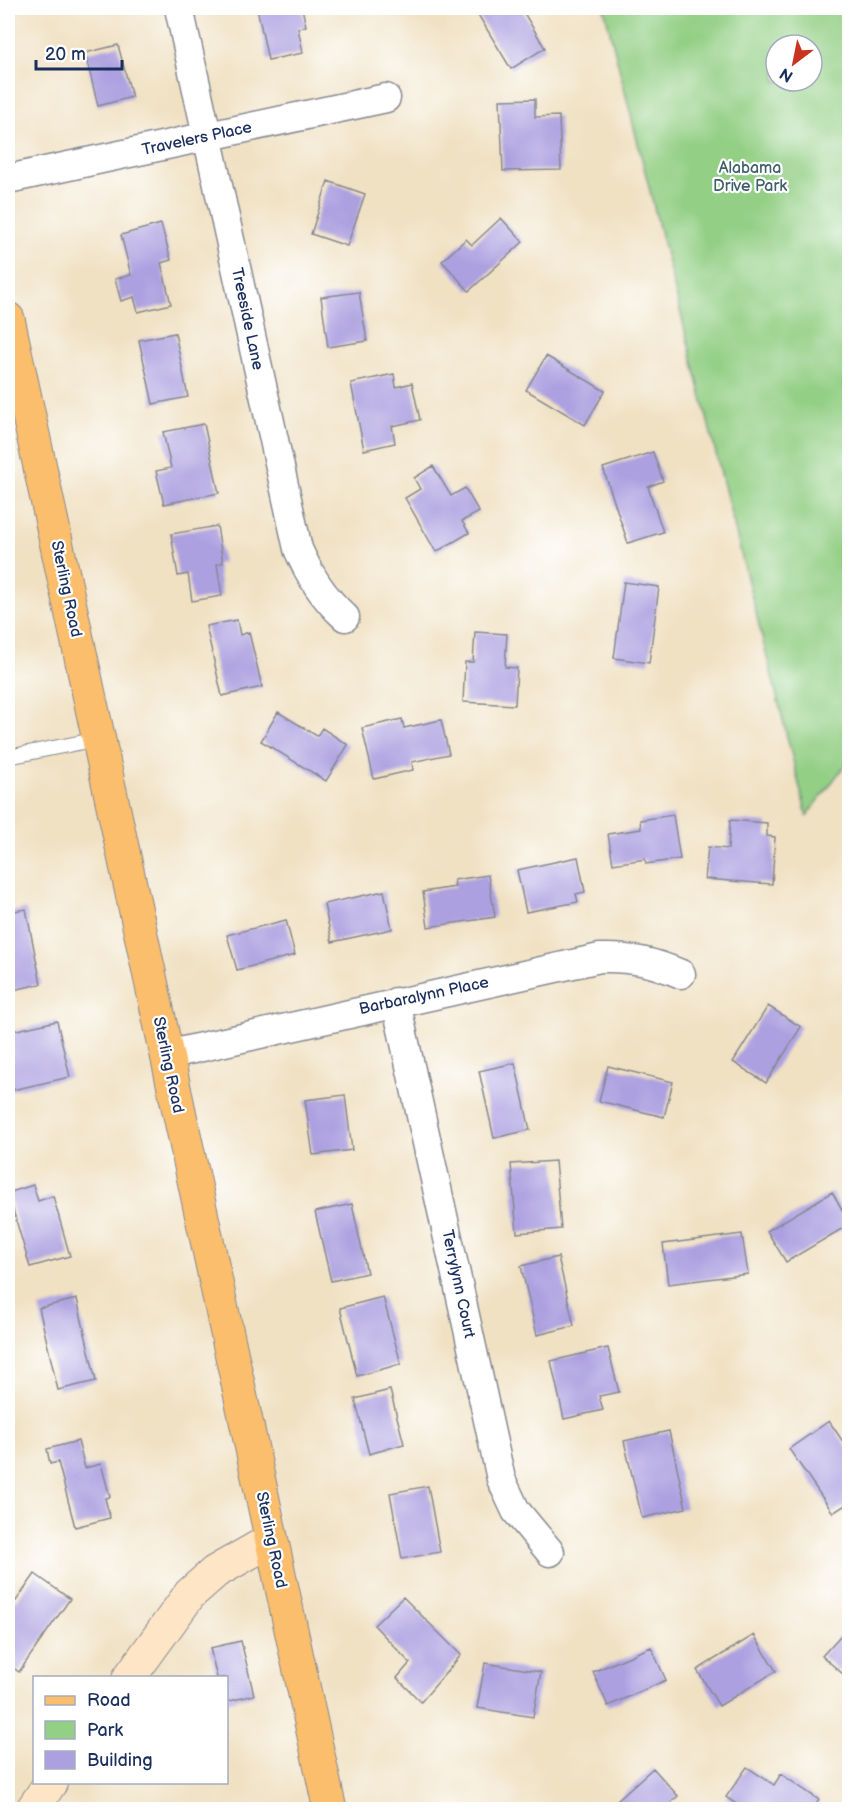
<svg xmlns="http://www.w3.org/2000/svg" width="857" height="1817" font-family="'Balsamiq Sans',sans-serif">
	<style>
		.green { fill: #93cf84; stroke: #577f71; stroke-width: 1.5; fill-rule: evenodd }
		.building { fill: #aca0e0 }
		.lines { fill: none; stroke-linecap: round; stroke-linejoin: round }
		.service-casing { stroke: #868890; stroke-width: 16 }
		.minor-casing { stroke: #868890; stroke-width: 31 }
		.secondary-casing { stroke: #868890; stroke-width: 35 }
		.primary-casing { stroke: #868890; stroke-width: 35 }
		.service { stroke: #fff; stroke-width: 14 }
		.minor { stroke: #fff; stroke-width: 28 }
		.secondary { stroke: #fde5c5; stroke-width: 33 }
		.primary { stroke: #fabe6d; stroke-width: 33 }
		.labels { text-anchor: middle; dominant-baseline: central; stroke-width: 4.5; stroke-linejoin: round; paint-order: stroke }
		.street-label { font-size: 16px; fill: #1b2f5e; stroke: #fff }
		.park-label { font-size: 16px; fill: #3f5f69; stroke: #fff }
	</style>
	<rect width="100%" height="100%" fill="#fff"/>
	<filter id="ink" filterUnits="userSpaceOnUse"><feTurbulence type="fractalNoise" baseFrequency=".0167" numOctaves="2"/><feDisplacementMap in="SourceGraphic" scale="12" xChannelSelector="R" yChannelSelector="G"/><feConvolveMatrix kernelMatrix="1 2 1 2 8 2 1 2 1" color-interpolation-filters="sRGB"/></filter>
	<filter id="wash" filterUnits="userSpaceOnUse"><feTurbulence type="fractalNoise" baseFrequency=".008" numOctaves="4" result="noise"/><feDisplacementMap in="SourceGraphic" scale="24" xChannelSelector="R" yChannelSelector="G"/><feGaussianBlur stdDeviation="1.35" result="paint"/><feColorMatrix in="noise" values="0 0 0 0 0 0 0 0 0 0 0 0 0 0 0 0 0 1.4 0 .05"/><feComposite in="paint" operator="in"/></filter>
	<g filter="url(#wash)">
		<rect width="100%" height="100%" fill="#f0e1c3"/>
		<path class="green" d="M604,8H849L850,758L807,816ZM776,45H812V81H776Z"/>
		<g id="blocks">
			<path class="building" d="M257,8H302L306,26L298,28L303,53L268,60Z
				M474,8H521L545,48L511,69Z
				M118,45L132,97L98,106L85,53Z
				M535,99V117L559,116L561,170L503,171L500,100Z
				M328,181L365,194L347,246L311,234Z
				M501,218L523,242L469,291L442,261L466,239L472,245Z
				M161,224L171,260L161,263L171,304L138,312L134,297L121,301L115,279L131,275L121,235Z
				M359,292L367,341L328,347L321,297Z
				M175,333L188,397L153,404L139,340Z
				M546,356L605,391L585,425L526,390Z
				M394,374L396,387L412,383L420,420L392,426L395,443L364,450L351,383Z
				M204,424L219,493L164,504L156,471L171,468L163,432Z
				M653,452L663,481L648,487L663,532L628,543L603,468Z
				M433,466L451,496L465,488L479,512L462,521L469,533L436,552L405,498L420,489L414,478Z
				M217,526L223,563L217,564L222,596L192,601L188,574L178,576L171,534Z
				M624,582L659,587L649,663L614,658Z
				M237,620L240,635L249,632L262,687L222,696L206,626Z
				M475,632L507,634L505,667L517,668L515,705L463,702L465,662H473Z
				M278,712L317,736L322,728L348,745L326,781L261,741Z
				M402,719L404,728L441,720L449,754L412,762L413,770L374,779L362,728Z
				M673,815L680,859L646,864L645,859L613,864L608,834L641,829L640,820Z
				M730,820L767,823V836L775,837L772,884L705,879L708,847L728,849Z
				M578,857L585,892L576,894L578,902L526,912L517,870Z
				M488,875L495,917L428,927L423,892L455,887L454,880Z
				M384,891L392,929L332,942L324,904Z
				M26,909L41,984L8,991V912Z
				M286,920L295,955L237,970L227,935Z
				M768,1006L801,1027L766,1083L733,1062Z
				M57,1021L70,1077L8,1091V1032Z
				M515,1063L530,1130L494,1138L479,1071Z
				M608,1066L673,1082L664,1117L599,1101Z
				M345,1095L352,1150L313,1155L305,1100Z
				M555,1161L561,1229L517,1233L511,1164Z
				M33,1185L38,1201L53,1196L70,1256L30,1267L8,1193Z
				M832,1192L850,1224L786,1262L767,1231Z
				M352,1204L367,1273L331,1281L315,1212Z
				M742,1234L748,1274L668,1284L663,1244Z
				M558,1257L574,1326L537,1335L521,1266Z
				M383,1297L401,1364L357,1376L340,1308Z
				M77,1299L96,1381L58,1390L39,1308Z
				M608,1348L619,1392L599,1396L603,1410L564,1419L551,1361Z
				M390,1390L404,1444L369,1454L355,1399Z
				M829,1421L850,1452V1502L833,1513L789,1449Z
				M669,1431L686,1508L642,1518L624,1441Z
				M78,1441L85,1468L101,1464L110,1497L105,1498L110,1518L75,1527L58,1462L50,1464L47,1449Z
				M428,1486L440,1552L402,1559L390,1493Z
				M35,1574L70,1599L19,1672L8,1664V1595L16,1601Z
				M403,1597L461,1655L421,1702L397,1678L410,1663L374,1625Z
				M850,1625V1680L822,1656Z
				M754,1635L776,1671L719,1706L697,1670Z
				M241,1641L254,1695L226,1702V1678H217L210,1648Z
				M651,1647L666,1680L608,1706L593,1672Z
				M485,1663L541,1672L533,1717L477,1708Z
				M747,1767L774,1785L781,1774L819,1800L812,1810H745L726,1797Z
				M653,1768L678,1796L663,1810H606Z"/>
		</g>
	</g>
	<g filter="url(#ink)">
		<use href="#blocks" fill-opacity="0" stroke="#868890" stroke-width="1.5"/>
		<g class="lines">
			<defs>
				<path id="service" d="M8,757L98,739"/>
				<path id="minor" d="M179,8L298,549C310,576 323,597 345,617
					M8,179L386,98
					M396,1002L501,1479L516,1511L550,1552
					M166,1055L600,958C631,957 653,962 681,974"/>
				<path id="secondary" d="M129,1678L190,1594L215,1572L271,1540
					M32,1810L51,1782"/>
				<path id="primary" d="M8,319L330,1810"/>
			</defs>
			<use href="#service" class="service-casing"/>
			<use href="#minor" class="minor-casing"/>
			<use href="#secondary" class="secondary-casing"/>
			<use href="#primary" class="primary-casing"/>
			<use href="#service" class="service"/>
			<use href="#minor" class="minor"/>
			<use href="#secondary" class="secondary"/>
			<use href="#primary" class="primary"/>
		</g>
	</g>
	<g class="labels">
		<g class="street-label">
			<text transform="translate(197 139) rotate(-12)">Travelers Place</text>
			<text transform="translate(247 319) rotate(78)">Treeside Lane</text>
			<text transform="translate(66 589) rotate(78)">Sterling Road</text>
			<text transform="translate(424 996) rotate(-12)">Barbaralynn Place</text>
			<text transform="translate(168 1065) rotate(78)">Sterling Road</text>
			<text transform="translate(458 1284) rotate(78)">Terrylynn Court</text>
			<text transform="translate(271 1540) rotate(78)">Sterling Road</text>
		</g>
		<g class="park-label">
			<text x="750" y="168">Alabama<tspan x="750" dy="18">Drive Park</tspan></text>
		</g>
	</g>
	<rect width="857" height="1817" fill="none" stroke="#fff" stroke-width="30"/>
	<rect x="33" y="1676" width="195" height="108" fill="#ffffff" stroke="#a4acbf" stroke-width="1.5"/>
	<rect x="45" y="1696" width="30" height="9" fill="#fabe6d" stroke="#a4acbf" stroke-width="1.5"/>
	<text x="87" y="1706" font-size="18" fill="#1b2f5e">Road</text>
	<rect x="45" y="1721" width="30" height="18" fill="#93cf84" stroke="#a4acbf" stroke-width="1.5"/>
	<text x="87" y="1736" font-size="18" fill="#1b2f5e">Park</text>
	<rect x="45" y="1751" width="30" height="18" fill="#aca0e0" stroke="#a4acbf" stroke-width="1.5"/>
	<text x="87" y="1766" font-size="18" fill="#1b2f5e">Building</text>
	<g transform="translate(794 63) rotate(212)"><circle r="28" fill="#ffffff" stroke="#a4acbf" stroke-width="1.5"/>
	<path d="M0-4.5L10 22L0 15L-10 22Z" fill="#c8321e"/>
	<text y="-9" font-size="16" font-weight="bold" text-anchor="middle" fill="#1b2f5e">N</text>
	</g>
	<path d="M36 60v9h86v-9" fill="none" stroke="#1b2f5e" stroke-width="3"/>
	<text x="45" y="60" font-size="18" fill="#1b2f5e" stroke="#ffffff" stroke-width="4.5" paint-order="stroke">20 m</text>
</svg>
